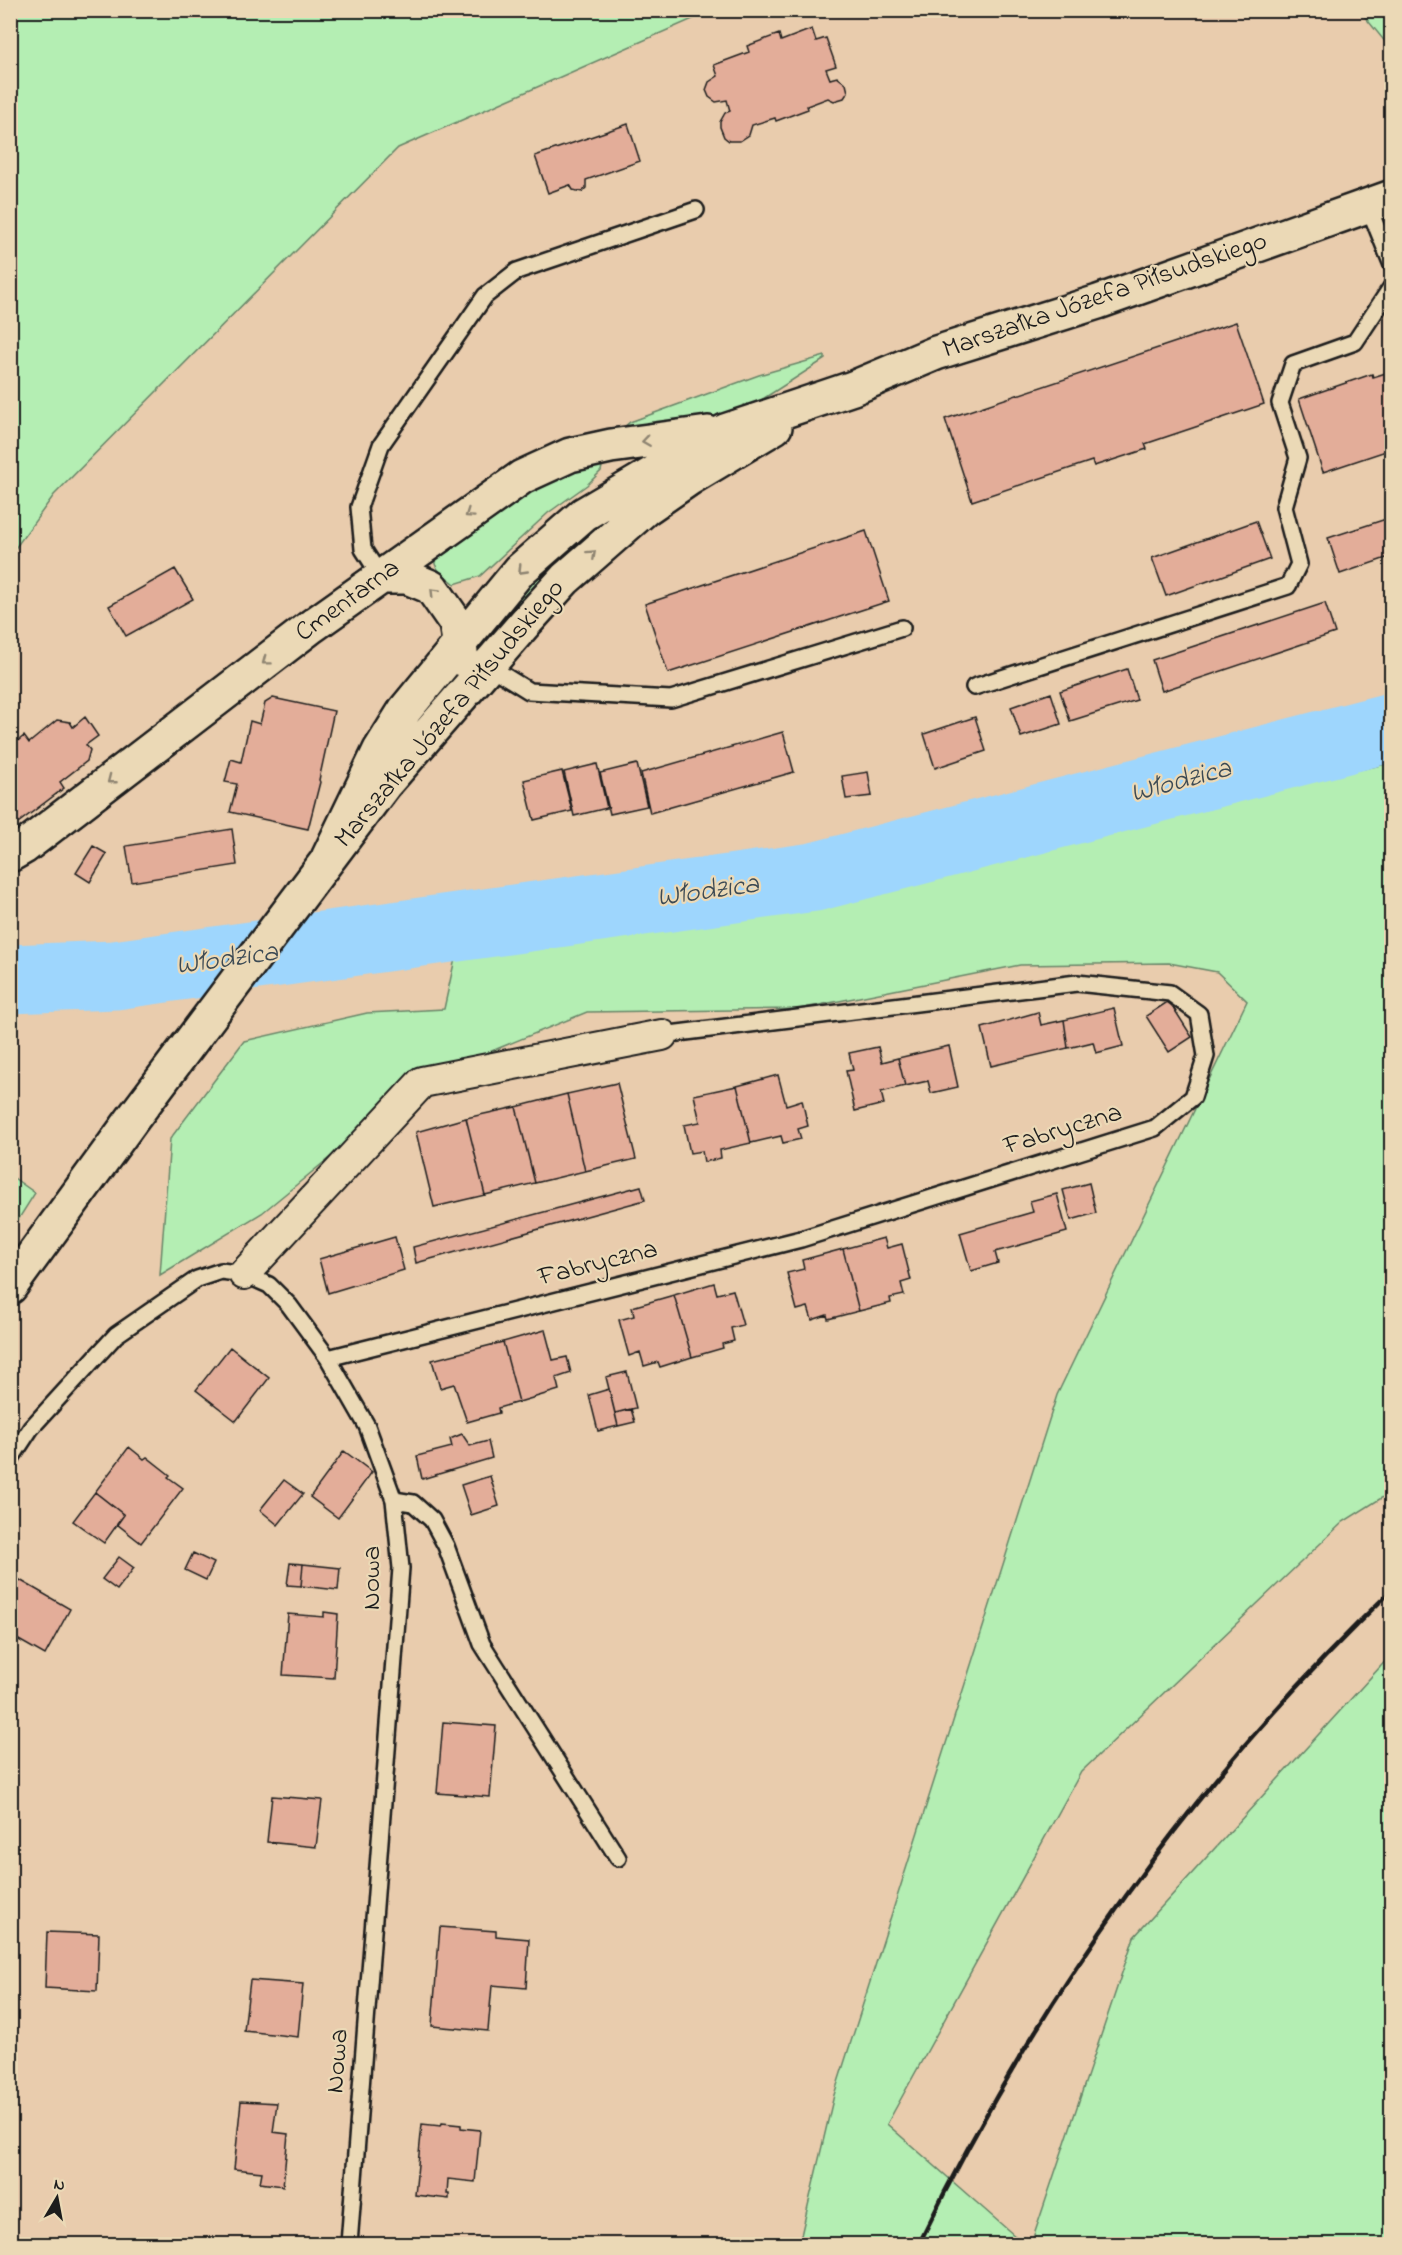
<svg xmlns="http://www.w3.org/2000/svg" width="1402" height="2255" font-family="'Indie Flower',sans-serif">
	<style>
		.green { fill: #b4eeb3; stroke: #688568; stroke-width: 1.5 }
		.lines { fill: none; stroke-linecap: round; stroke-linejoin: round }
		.river { stroke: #9ed6fd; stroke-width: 69 }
		.building { fill: #e3ad99; stroke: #1c1c1c; stroke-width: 1.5 }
		.service-casing { stroke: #1c1c1c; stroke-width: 20 }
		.minor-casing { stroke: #1c1c1c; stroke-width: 34 }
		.tertiary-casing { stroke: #1c1c1c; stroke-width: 38 }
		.service { stroke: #ebd9b6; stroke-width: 15 }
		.minor { stroke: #ebd9b6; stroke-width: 30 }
		.tertiary { stroke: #ebd9b6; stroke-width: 33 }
		.rail { stroke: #1c1c1c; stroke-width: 4.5 }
		.oneway { stroke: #8e8471 }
		.labels { text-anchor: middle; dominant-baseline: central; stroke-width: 4.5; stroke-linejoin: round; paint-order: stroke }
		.street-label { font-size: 27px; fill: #1c1c1c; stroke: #ebd9b6 }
		.water-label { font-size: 28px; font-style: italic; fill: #3c4a54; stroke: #ebd9b6 }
	</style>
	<rect width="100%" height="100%" fill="#e9ccad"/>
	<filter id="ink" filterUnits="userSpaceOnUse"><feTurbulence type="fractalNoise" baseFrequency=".0167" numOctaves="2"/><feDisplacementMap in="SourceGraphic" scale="12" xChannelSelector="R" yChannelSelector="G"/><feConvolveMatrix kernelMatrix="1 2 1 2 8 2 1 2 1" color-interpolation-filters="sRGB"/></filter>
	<g filter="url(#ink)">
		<path class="green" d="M11,10H711V11L398,148L54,495L11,554Z
			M1360,11H1391V49Z
			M825,356V359L741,413L724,418L624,427L630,422L759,375Z
			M603,462L601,471L587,485L548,513L480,576L455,584C446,576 431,569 435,555L529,488L575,469Z
			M591,529L593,534L520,607L511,600Z
			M1391,763V1492L1343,1522L1081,1772L887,2124L1024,2244H799L834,2095L1057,1395L1247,1001L1217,972L1169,963L1020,965L799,1009L587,1012L482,1055L422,1082L262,1213L160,1275L170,1139L244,1041L367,1013L444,1009L456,954L819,909L1330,776Z
			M11,1176L35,1193L11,1231Z
			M1391,1655V2244H1031L1134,1937Z"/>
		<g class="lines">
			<path class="river" d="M10,979L115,975L814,877L1392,727"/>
		</g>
		<path class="building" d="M812,29L816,41L826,38L836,66L826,69L830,79L837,77L846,84L848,92L844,98L834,101L828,98L807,106L808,109L776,121L775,118L752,125L749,135L740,141H729L724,137L720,127V122L725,113L730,111L727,100L716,102L709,97L706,90L709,82L718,76L714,65L749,52L747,46L779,34L781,41Z
			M628,124L640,161L586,180V188L582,192L573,190L570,185L548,193L535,156Z
			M1236,322L1264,404L1145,444L1147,449L1094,466L1092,461L972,501L945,419Z
			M1392,371V449L1323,472L1299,399L1372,374L1373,377Z
			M1392,517V556L1340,574L1328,538Z
			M1256,521L1270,559L1166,596L1152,558Z
			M866,531L889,601L668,673L645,604Z
			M175,569L193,599L126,636L109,606Z
			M1325,603L1335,633L1162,691L1152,660Z
			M1127,669L1137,700L1070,721L1060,691Z
			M1051,693L1061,724L1021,737L1011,707Z
			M273,698L334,711L319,780L320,782L308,829L230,812L237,784L225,782L231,759L241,762L250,721L260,724L265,703Z
			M85,717L98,736L86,745L90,750L87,761L60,782L64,788L10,829V747L24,736L29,743L57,720L70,722L73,727Z
			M975,717L986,751L935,768L924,734Z
			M783,732L794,772L650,813L641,773Z
			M597,764L607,808L574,816L564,772Z
			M637,764L647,806L610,814L600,773Z
			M562,771L572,811L534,820L524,780Z
			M868,772L872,796L846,799L842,776Z
			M232,829L237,865L132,882L126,846Z
			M93,846L107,854L90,882L76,873Z
			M1169,1001L1192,1037L1169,1052L1146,1016Z
			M1114,1008L1123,1046L1096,1053L1093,1042L1068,1048L1064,1020Z
			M1038,1012L1041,1025L1064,1020L1068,1048L991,1066L982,1028Z
			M949,1046L958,1087L931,1093L928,1081L905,1086L898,1058Z
			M878,1047L882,1062L898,1058L905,1086L881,1092L884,1104L855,1111L846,1071L853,1070L849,1053Z
			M778,1075L786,1105L802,1100L808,1126L798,1129L801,1139L783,1143L781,1136L751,1143L737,1086Z
			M617,1083L636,1159L585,1171L567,1094Z
			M737,1086L751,1143L720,1150L721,1158L704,1162L702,1151L690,1153L684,1125L700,1122L694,1095Z
			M567,1094L585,1171L535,1183L516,1107Z
			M516,1107L535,1183L485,1195L466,1118Z
			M466,1118L485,1195L434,1207L416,1132Z
			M1089,1183L1096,1213L1071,1220L1063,1190Z
			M641,1186L645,1200L416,1263L413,1247Z
			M1057,1194L1067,1232L995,1252L998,1263L971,1271L960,1233L1033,1212L1030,1201Z
			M395,1237L404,1270L328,1293L319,1259Z
			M884,1238L887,1248L902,1244L911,1280L901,1283L904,1295L890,1298L891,1303L859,1311L843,1249Z
			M843,1249L859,1311L828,1319L827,1315L812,1320L808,1307L797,1310L787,1273L804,1269L802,1260Z
			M714,1283L717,1294L733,1290L743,1325L731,1328L734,1341L722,1344L723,1348L692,1357L674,1295Z
			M674,1295L692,1357L660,1367L658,1362L644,1366L640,1352L629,1356L619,1320L634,1316L632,1307Z
			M545,1330L553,1360L567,1357L571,1373L556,1378L559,1390L519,1402L503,1342Z
			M503,1342L519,1402L498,1408L499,1413L467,1422L454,1384L440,1388L432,1360Z
			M230,1347L269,1378L236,1421L196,1390Z
			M627,1372L636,1408L615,1413L606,1377Z
			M609,1389L618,1426L598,1431L589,1395Z
			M631,1409L635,1422L618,1426L615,1413Z
			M462,1434L470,1446L488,1441L492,1458L422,1479L417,1456L452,1447L450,1439Z
			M129,1447L144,1459L147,1457L170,1475L168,1477L183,1488L141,1543L117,1524L124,1515L95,1492Z
			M344,1451L372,1472L338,1518L310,1497Z
			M490,1476L499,1506L471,1515L461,1485Z
			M284,1480L303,1494L278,1525L260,1510Z
			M95,1492L124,1515L104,1543L73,1521Z
			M193,1553L214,1563L206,1580L185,1570Z
			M119,1557L134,1568L117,1590L102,1579Z
			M290,1563L303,1564L301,1586L287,1585Z
			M303,1564L340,1568L338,1590L301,1586Z
			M18,1579L70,1609L45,1655L10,1635V1593Z
			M324,1612L338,1614L334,1678L283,1675L288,1614L324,1617Z
			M443,1722L496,1726L490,1797L437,1793Z
			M272,1796L322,1800L316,1847L267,1842Z
			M440,1927L496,1931V1936L529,1939L526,1988L492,1985L488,2031L432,2026Z
			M47,1932L99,1934L97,1991L45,1988Z
			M250,1980L303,1984L298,2037L244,2031Z
			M241,2101L277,2103L273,2132L288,2134L283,2186L260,2183L262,2172L234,2169Z
			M442,2123L461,2125V2128L480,2130L475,2182L448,2179L447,2194H449V2199L415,2195L422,2124L441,2126Z"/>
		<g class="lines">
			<defs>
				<path id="service" d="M1368,206L1392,265
					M381,577L363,549L359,507L381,445L485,296L517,271L696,210
					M487,665L529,691L671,699L902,628
					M974,687L1288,586L1299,564L1284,507L1298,458L1280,403L1293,364L1355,342L1392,286
					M328,1358L801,1239L1155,1128L1193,1097L1206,1056L1199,1014L1170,993L1077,983L662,1035
					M10,1460L31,1428L116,1335L197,1279L221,1271L244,1274L269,1285L289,1305L328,1358L367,1426L394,1500L401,1568L349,2244
					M394,1500L413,1503L432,1520L446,1546L482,1644L618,1858"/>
				<path id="minor" d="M244,1274L422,1082L662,1035"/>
				<path id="tertiary" d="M381,577H407L431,587L456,623L462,659
					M10,855L24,847L312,626L522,477L570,455L611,446L708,433
					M328,858L380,750L405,710L520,570L584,514L725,431L853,388L936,353L1098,302L1392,197
					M10,1287L134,1117L384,785L525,623L565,579L645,509L690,478L775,427"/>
			</defs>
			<use href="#service" class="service-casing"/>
			<use href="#minor" class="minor-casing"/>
			<use href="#tertiary" class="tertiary-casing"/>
			<use href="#service" class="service"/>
			<use href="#minor" class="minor"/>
			<use href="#tertiary" class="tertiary"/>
			<path class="rail" d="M919,2244C1036,2001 1196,1777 1392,1590"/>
		</g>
		<defs><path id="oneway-chevron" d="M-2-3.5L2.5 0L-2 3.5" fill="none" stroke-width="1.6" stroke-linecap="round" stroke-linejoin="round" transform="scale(1.5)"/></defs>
		<g class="oneway">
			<use href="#oneway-chevron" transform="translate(646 441) rotate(172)"/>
			<use href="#oneway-chevron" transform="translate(469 514) rotate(145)"/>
			<use href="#oneway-chevron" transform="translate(592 554) rotate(-42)"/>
			<use href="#oneway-chevron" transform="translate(522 570) rotate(134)"/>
			<use href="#oneway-chevron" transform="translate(434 592) rotate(-135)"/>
			<use href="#oneway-chevron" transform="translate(266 661) rotate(143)"/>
			<use href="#oneway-chevron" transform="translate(111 780) rotate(142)"/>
		</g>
	</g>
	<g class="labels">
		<g class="street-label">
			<text transform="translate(1105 296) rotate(-19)">Marszałka Józefa Piłsudskiego</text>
			<text transform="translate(348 601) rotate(-36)">Cmentarna</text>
			<text transform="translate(450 714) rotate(-50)">Marszałka Józefa Piłsudskiego</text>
			<text transform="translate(1063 1130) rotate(-17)">Fabryczna</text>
			<text transform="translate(598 1264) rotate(-14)">Fabryczna</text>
			<text transform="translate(372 1578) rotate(-90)">Nowa</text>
			<text transform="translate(338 2061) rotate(-86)">Nowa</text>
		</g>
		<g class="water-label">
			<text transform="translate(1181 782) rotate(-15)">Włodzica</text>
			<text transform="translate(708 892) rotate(-8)">Włodzica</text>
			<text transform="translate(227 960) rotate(-8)">Włodzica</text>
		</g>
	</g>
	<rect width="1402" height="2255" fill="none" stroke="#ebd9b6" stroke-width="36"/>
	<rect x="18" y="18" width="1366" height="2219" fill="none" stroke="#1c1c1c" stroke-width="2" filter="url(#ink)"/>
	<g transform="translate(57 2198) rotate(10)" stroke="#ebd9b6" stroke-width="4.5" paint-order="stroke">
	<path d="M0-4.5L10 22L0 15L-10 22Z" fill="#1c1c1c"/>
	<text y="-9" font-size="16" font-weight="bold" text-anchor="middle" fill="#1c1c1c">N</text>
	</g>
</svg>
